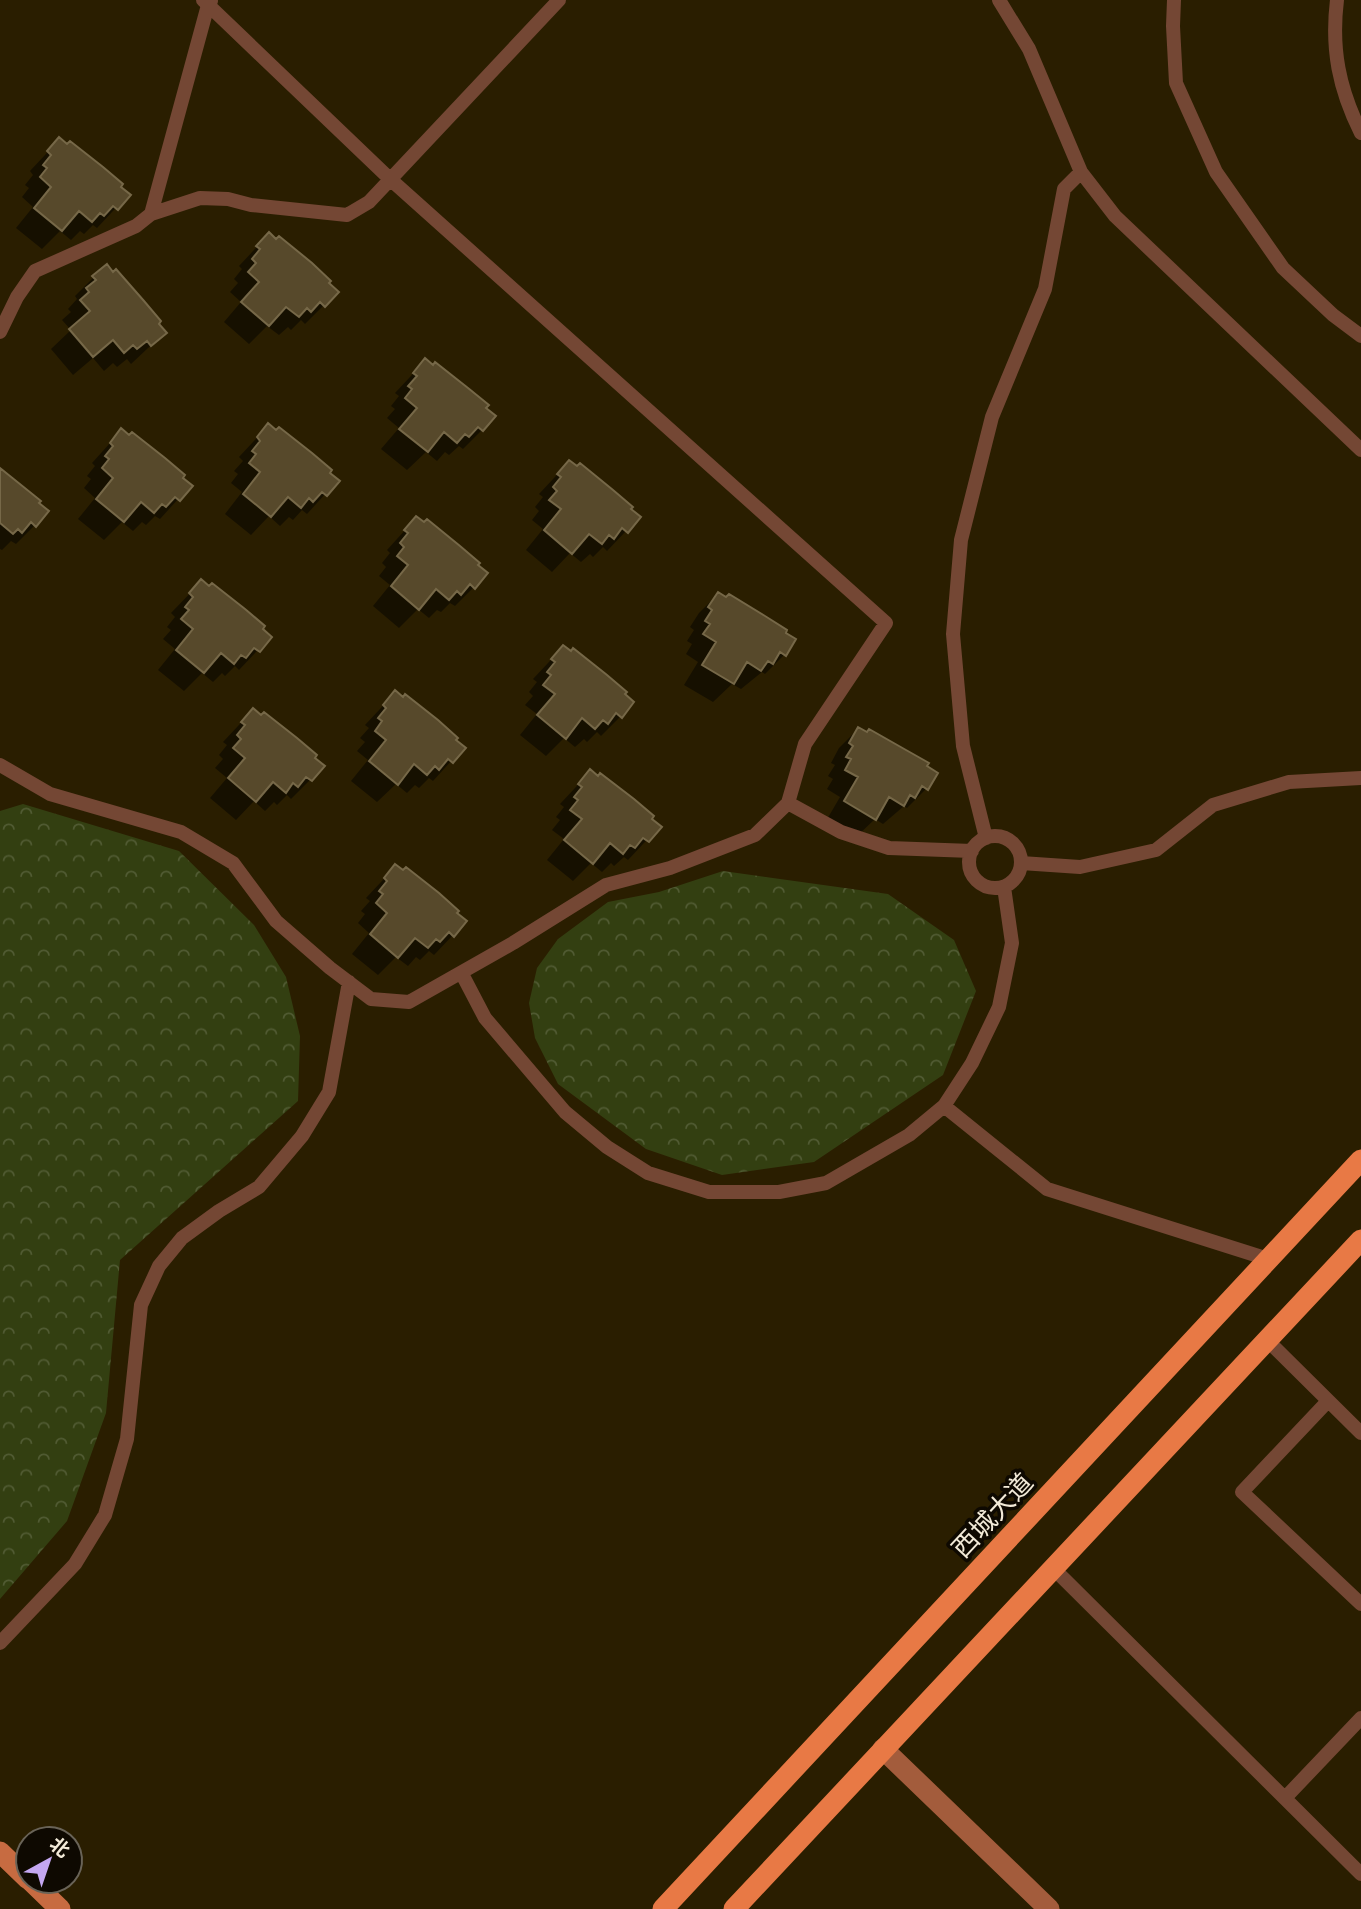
<svg xmlns="http://www.w3.org/2000/svg" width="1361" height="1909" font-family="Mulish,'Noto Sans SC',sans-serif">
	<style>
		.forest { fill: url(#forest-crowns) }
		.shadow { fill: #0007 }
		.building { fill: #57492b; stroke: #766848; stroke-width: 2 }
		.lines { fill: none; stroke-linecap: round; stroke-linejoin: round }
		.street { stroke: #744734; stroke-width: 14 }
		.secondary { stroke: #a35c3c; stroke-width: 21 }
		.primary { stroke: #c76b41; stroke-width: 21 }
		.highway { stroke: #e87945; stroke-width: 21 }
		.labels { text-anchor: middle; dominant-baseline: central; stroke-width: 7; stroke-linejoin: round; paint-order: stroke }
		.street-label { font-size: 26px; fill: #f2ead8; stroke: #0e0901 }
	</style>
	<defs>
		<pattern id="forest-crowns" width="20" height="18" patternUnits="userSpaceOnUse" patternTransform="scale(1.75)"><rect width="20" height="18" fill="#333f11"/><path d="M2 6a3 3 0 1 1 6 0M12 15a3 3 0 1 1 6 0" fill="none" stroke="#515b33"/></pattern>
	</defs>
	<rect width="100%" height="100%" fill="#2a1e00"/>
	<path class="forest" d="M23,804L179,851L254,925L286,977L300,1036L298,1101L120,1260L106,1413L67,1521L0,1599V811Z
		M723,871L888,894L954,940L976,991L943,1075L814,1162L722,1175L646,1149L558,1084L535,1038L529,1003L537,968L558,939L608,902L659,892Z"/>
	<path class="shadow" d="M59,140L128,195L97,228L93,225L84,234L80,231L71,240L60,231L42,249L16,228L33,207L22,197L29,188L25,185L33,175L30,171Z
		M269,234L324,305L305,324L301,320L291,330L288,327L279,335L267,326L249,344L224,322L241,302L230,292L238,283L234,279L242,269L239,266Z
		M94,277L157,324L164,333L131,364L127,359L117,367L113,363L104,371L93,358L73,375L51,349L71,330L62,320L71,312L68,309L77,299L75,296Z
		M425,361L482,430L463,449L459,446L449,455L445,452L437,461L426,452L407,470L381,449L399,428L387,418L395,409L391,406L399,396L395,393Z
		M269,425L337,481L307,514L302,510L293,520L289,517L280,526L269,516L251,535L225,514L242,492L231,483L238,474L234,471L243,461L239,457Z
		M121,431L190,486L160,519L155,516L146,525L142,522L133,531L122,522L104,540L78,519L95,498L84,488L91,479L87,476L95,466L92,463Z
		M569,462L626,531L607,551L603,547L593,557L590,554L581,562L570,553L552,572L526,550L543,529L532,520L539,511L535,507L543,497L539,494Z
		M0,469L35,525L16,544L11,541L2,550L0,549Z
		M416,518L474,587L455,606L450,603L441,612L437,610L429,618L418,609L399,628L373,606L390,585L379,576L386,567L382,563L390,553L387,550Z
		M201,582L270,637L239,670L235,666L225,676L222,673L213,682L202,673L184,691L158,670L175,649L163,639L171,630L167,627L175,617L171,613Z
		M718,594L794,640L784,655L765,674L762,672L741,689L732,684L713,702L684,685L698,662L686,654L692,644L687,641L694,630L690,627L699,613Z
		M563,647L620,717L601,736L597,732L587,742L584,739L575,747L564,738L546,756L520,735L537,714L525,705L533,696L529,692L537,682L533,679Z
		M395,693L463,748L433,781L429,778L419,788L415,785L407,793L396,784L377,802L351,781L368,760L357,751L365,742L360,738L369,728L365,725Z
		M253,710L310,780L291,799L287,795L277,805L274,802L265,811L254,801L236,820L210,798L227,778L215,768L223,759L219,755L227,745L223,742Z
		M858,729L926,789L907,808L904,806L883,824L875,819L855,838L826,821L840,797L827,789L833,779L828,776L835,765L831,763L839,748Z
		M590,772L659,827L628,860L624,857L614,866L611,863L602,872L591,863L573,881L547,860L564,839L552,830L560,820L556,817L564,807L560,804Z
		M396,866L453,935L434,955L429,951L420,960L416,957L408,966L396,957L378,975L352,954L369,933L358,923L365,914L361,911L370,901L366,898Z"/>
	<path class="building" d="M59,137L67,144L70,141L103,167L123,184L121,187L131,195L118,210L113,206L104,216L100,213L92,222L79,211L62,231L34,208L51,187L40,177L47,168L43,165L51,155L47,151Z
		M269,232L276,239L279,236L312,263L331,281L329,283L339,292L325,307L320,302L311,312L307,308L299,317L286,307L269,326L241,302L259,282L248,272L256,263L252,259L260,249L256,246Z
		M107,264L113,272L116,269L144,301L161,321L159,324L167,333L151,346L147,341L137,349L133,345L124,353L113,340L93,357L69,329L90,311L80,300L89,292L86,288L96,280L92,276Z
		M425,358L433,365L435,362L468,388L489,405L486,408L496,416L483,431L478,427L469,437L465,434L457,443L444,432L428,452L399,429L417,408L405,398L412,389L408,386L417,376L413,373Z
		M268,423L276,430L279,427L312,453L332,470L330,473L340,481L327,496L322,492L313,502L309,498L301,508L288,497L271,517L243,494L260,472L249,463L256,454L252,451L260,441L257,437Z
		M121,428L129,435L132,432L165,458L185,475L183,478L193,486L180,501L175,497L166,507L162,504L154,513L141,502L124,522L96,499L113,478L102,468L109,459L105,456L113,446L110,443Z
		M569,460L577,466L580,463L613,490L633,507L631,509L641,517L628,533L622,528L614,539L609,535L602,544L589,534L572,554L544,530L561,509L549,500L557,491L553,487L561,477L557,474Z
		M0,468L41,501L39,503L49,511L36,527L31,522L22,533L18,529L13,534L0,523Z
		M416,516L424,522L427,519L460,546L480,563L478,565L488,573L475,589L470,584L461,595L457,591L449,600L436,589L419,610L391,586L408,565L397,556L404,547L400,543L408,533L404,530Z
		M201,579L209,586L212,583L245,609L265,626L263,629L272,637L260,652L254,648L246,658L241,655L234,664L221,653L204,673L176,650L193,629L181,619L189,610L185,607L193,597L189,593Z
		M718,592L726,597L729,594L765,616L787,630L786,633L796,639L786,656L780,652L773,664L768,661L761,671L747,662L734,684L702,665L716,642L703,634L710,624L705,621L712,610L708,607Z
		M563,645L571,651L573,648L607,675L627,692L625,694L634,702L622,718L616,713L608,724L603,720L595,729L582,718L566,739L537,715L555,694L543,685L551,675L547,672L555,662L551,659Z
		M395,690L403,697L405,694L438,720L458,738L456,740L466,748L453,763L448,759L439,770L435,766L427,775L414,764L398,785L369,761L386,740L375,731L382,721L378,718L386,708L383,705Z
		M253,708L261,715L264,712L297,738L317,755L315,758L325,766L312,781L306,777L298,787L293,783L286,793L273,782L256,802L228,778L245,758L233,748L241,739L237,735L245,725L241,722Z
		M858,727L867,732L869,729L906,750L929,763L927,766L938,773L928,790L922,786L915,798L910,795L904,806L889,797L876,820L844,801L858,777L845,770L851,759L846,757L853,746L849,743Z
		M590,769L598,776L600,773L634,799L654,816L652,819L662,827L649,842L643,838L635,848L630,845L623,854L610,843L593,864L564,840L582,819L570,810L578,800L574,797L582,787L578,784Z
		M395,864L403,870L406,867L439,893L459,911L457,913L467,921L454,937L449,932L440,942L436,939L428,948L415,938L398,958L370,934L387,913L376,903L383,894L379,891L387,881L384,878Z"/>
	<g class="lines">
		<path class="street" d="M999,0L1029,49L1081,172L1115,216L1361,450
			M1174,0L1173,26L1176,83L1216,172L1283,268L1333,315L1361,336
			M1337,0C1331,49 1339,89 1361,133
			M151,214L208,5L211,1
			M0,332L17,297L35,271L136,226L151,214L200,198L228,199L251,205L347,215L369,202L559,0
			M0,765L50,794L181,832L233,863L276,921L330,968L371,999L409,1002L513,943L606,885L670,868L755,835L788,803L805,744L886,623L390,179L203,0
			M788,803L841,832L889,848L972,851
			M969 862a26 26 0 1 1 52 0a26 26 0 1 1-52 0Z
			M986,838L963,746L953,634L961,540L992,417L1045,289L1064,189L1081,172
			M1021,863L1080,867L1156,850L1213,805L1289,782L1361,778
			M1004,887L1012,943L999,1007L972,1063L944,1106L1047,1189L1268,1259
			M462,974L485,1018L565,1112L607,1147L648,1173L709,1192H779L826,1183L909,1135L944,1106
			M1267,1340L1361,1433
			M1328,1401L1242,1492L1361,1604
			M1053,1568L1361,1874
			M0,1643L75,1564L105,1515L127,1439L141,1305L159,1266L182,1238L219,1211L259,1187L302,1136L329,1092L349,982
			M1285,1798L1361,1718"/>
		<path class="secondary" d="M883,1749L1049,1909"/>
		<path class="primary" d="M0,1852L28,1879
			M31,1881L60,1909"/>
		<path class="highway" d="M663,1909L1361,1160
			M734,1909L1361,1240"/>
	</g>
	<g class="labels">
		<g class="street-label">
			<text transform="translate(992 1515) rotate(-47)">西城大道</text>
		</g>
	</g>
	<g transform="translate(49 1860) rotate(40)"><circle r="33" fill="#0e0901" stroke="#696357" stroke-width="2"/>
	<path d="M0-5L12 26L0 18L-12 26Z" fill="#c4a7f1"/>
	<text y="-10" font-size="19" font-weight="bold" text-anchor="middle" fill="#f2ead8">北</text>
	</g>
</svg>
